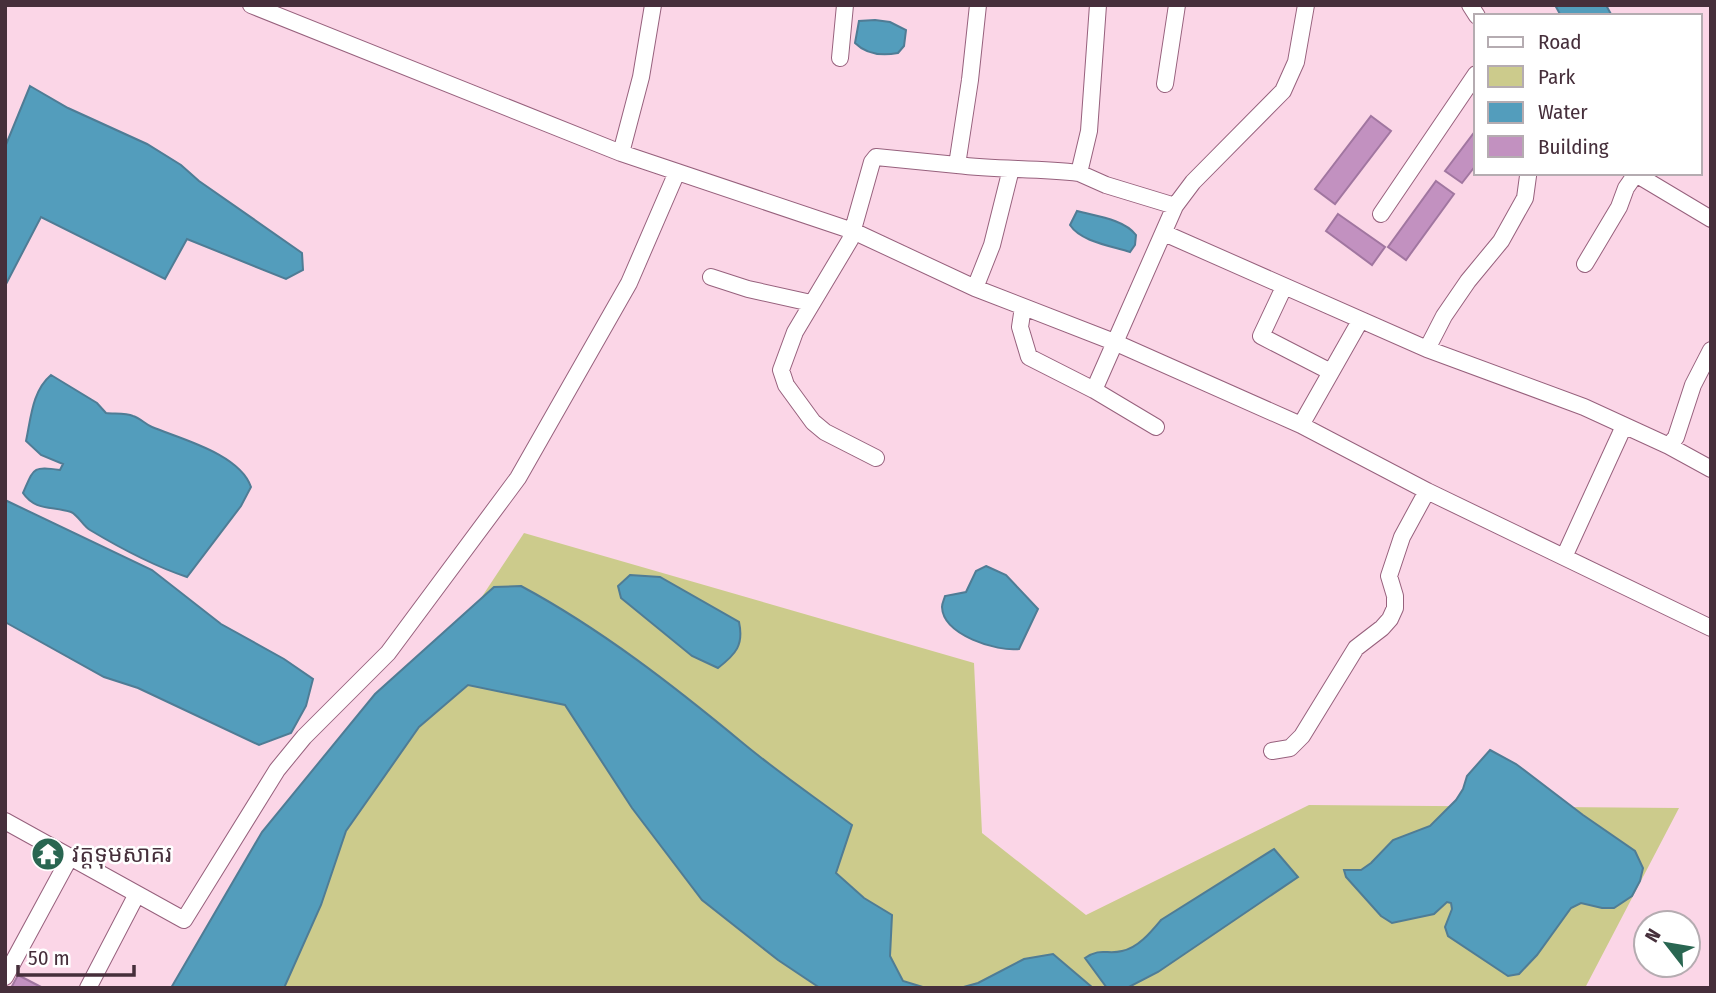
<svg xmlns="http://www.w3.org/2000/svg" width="1716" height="993" font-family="'Fira Sans Condensed','Noto Sans Khmer',sans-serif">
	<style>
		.green { fill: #cccb8c }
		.water { fill: #539dbc; stroke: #4f7c95; stroke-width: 2 }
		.building { fill: #c291c0; stroke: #a176a0; stroke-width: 2 }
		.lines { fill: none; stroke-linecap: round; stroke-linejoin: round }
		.minor-casing { stroke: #97617d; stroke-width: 18 }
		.minor { stroke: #fff; stroke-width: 16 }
		.labels { text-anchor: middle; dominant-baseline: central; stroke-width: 5; stroke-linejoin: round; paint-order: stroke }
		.poi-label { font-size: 23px; fill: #462f3b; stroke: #fff; text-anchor: start }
	</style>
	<rect width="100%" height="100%" fill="#fbd6e7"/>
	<path class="green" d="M524,533L974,663L982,833L1086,915L1309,805L1679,808L1585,988H223Z"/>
	<path class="water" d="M1555,5H1606L1612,16H1561Z
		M875,20L890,22L906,30L904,46L898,53C882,56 866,54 855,43L859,21Z
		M30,86L68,108L147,144L181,165L199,181L302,253L303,270L286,279L187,239L165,279L41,217L5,286V147Z
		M1077,211C1095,216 1124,219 1136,235L1135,245L1130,252C1112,246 1081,242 1070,225Z
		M51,375L97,403L106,413C114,414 126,413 133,416C140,418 145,424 152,427C181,439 240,454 251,487L241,506L187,577C154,566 120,548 90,530C83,526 78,515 71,512C52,506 35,511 23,493C34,468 32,466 60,470L63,464L41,455L26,441C31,418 32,391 51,375Z
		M5,500L152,570L221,624L284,659L313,679L306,706L291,733L259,745L138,688L104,677L5,622Z
		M986,566L1006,575L1038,609L1019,649C997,652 943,635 942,607C942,603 944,600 945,596L966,592L976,571Z
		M630,575L660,577L739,622C744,645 736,654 718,668L692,656L621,598L618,586Z
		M521,586C601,629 674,686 744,744C779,773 816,798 852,825L836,873L864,898L892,915L890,956L903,981L926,988H820L778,960L702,900L632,808L565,705L468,685L419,727L346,831L321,905L284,988H171L262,832L375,694L494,587Z
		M1490,750L1516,764L1583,815L1635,851L1643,868L1640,881L1632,896L1614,908H1602L1581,903L1571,908L1537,955L1519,974L1508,976L1448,936L1445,927L1452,909L1451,903L1447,902L1434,914L1392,923L1381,916L1346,877L1344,870H1361L1371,863L1393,840L1430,826L1456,800L1463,789L1467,776Z
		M1274,849L1298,877L1158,972L1127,988H1107L1085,958C1101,947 1107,955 1122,951C1138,948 1151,932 1161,920Z
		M1053,954L1093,988H960L978,983L1024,959Z"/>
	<path class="building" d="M1371,116L1391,131L1335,204L1315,189Z
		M1476,130V165L1462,183L1445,171Z
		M1436,181L1454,194L1406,260L1388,247Z
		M1338,214L1385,247L1372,265L1326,231Z
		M18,975L43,988H11Z"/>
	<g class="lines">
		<defs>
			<path id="minor" d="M251,5L621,153L853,231L975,288L1114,342L1301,425L1427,491L1711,628
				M978,5L970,80L957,165C998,170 1038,168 1079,173L1089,131L1098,5
				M1470,5L1477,16
				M840,58L845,5
				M1165,84L1177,5
				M621,153L641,77L653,5
				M1079,173L1106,185L1175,206
				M1634,173L1711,219
				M1381,214L1476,74
				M1164,233L1427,349L1584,407L1669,446L1711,469
				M1585,264L1619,207L1626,188L1635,175
				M711,277L748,289L811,303
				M1284,287L1261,336L1331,372
				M975,288L992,245L1011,169
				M1023,307L1020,327L1029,357L1094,390L1156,427
				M1427,349L1444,316L1468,281L1501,241L1525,198L1528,176
				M1094,390L1175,206L1193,182L1283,91L1296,62L1306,5
				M1301,425L1360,321
				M1669,446L1676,437L1693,385L1711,350
				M876,458L825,432L813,422L786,385L781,370L795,332L850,240L872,162L876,157L957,165
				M1564,557L1624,426
				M1272,751L1290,748L1302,736L1356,648L1382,628L1390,619L1395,608V596L1389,576L1402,537L1427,491
				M5,821L184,920L277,770L304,737L388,653L518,478L629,283L677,172
				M5,977L70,857
				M88,988L137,894"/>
		</defs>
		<use href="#minor" class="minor-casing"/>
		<use href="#minor" class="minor"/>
	</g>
	<defs>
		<symbol id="temple-disc" viewBox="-11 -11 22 22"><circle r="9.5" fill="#296651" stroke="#fff"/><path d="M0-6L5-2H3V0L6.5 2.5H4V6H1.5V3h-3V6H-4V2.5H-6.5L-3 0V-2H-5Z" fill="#fff"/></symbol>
	</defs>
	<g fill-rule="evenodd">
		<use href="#temple-disc" x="29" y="835" width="38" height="38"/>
	</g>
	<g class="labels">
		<g class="poi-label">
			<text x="72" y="854">វត្តទុមសាគរ</text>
		</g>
	</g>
	<rect width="1716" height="993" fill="none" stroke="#462f3b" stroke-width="14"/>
	<rect x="1474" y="14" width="228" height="161" fill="#ffffff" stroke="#b5acb1" stroke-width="2"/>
	<rect x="1488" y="37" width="35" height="10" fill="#ffffff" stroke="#b5acb1" stroke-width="2"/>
	<text x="1538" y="49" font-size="21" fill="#462f3b">Road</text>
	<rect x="1488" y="66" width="35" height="21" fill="#cccb8c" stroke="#b5acb1" stroke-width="2"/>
	<text x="1538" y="84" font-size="21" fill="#462f3b">Park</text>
	<rect x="1488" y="102" width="35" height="21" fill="#539dbc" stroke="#b5acb1" stroke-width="2"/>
	<text x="1538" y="119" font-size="21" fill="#462f3b">Water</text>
	<rect x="1488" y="136" width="35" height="21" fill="#c291c0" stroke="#b5acb1" stroke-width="2"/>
	<text x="1538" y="154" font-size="21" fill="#462f3b">Building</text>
	<g transform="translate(1667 944) rotate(301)"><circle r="33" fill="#ffffff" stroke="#b5acb1" stroke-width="2"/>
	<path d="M0-5L12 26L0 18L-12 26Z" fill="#296651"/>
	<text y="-10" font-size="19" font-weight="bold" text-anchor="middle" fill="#462f3b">N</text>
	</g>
	<path d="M18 965v10h116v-10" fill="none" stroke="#462f3b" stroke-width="3.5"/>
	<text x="28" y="965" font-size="21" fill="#462f3b" stroke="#ffffff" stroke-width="5" paint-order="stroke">50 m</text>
</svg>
